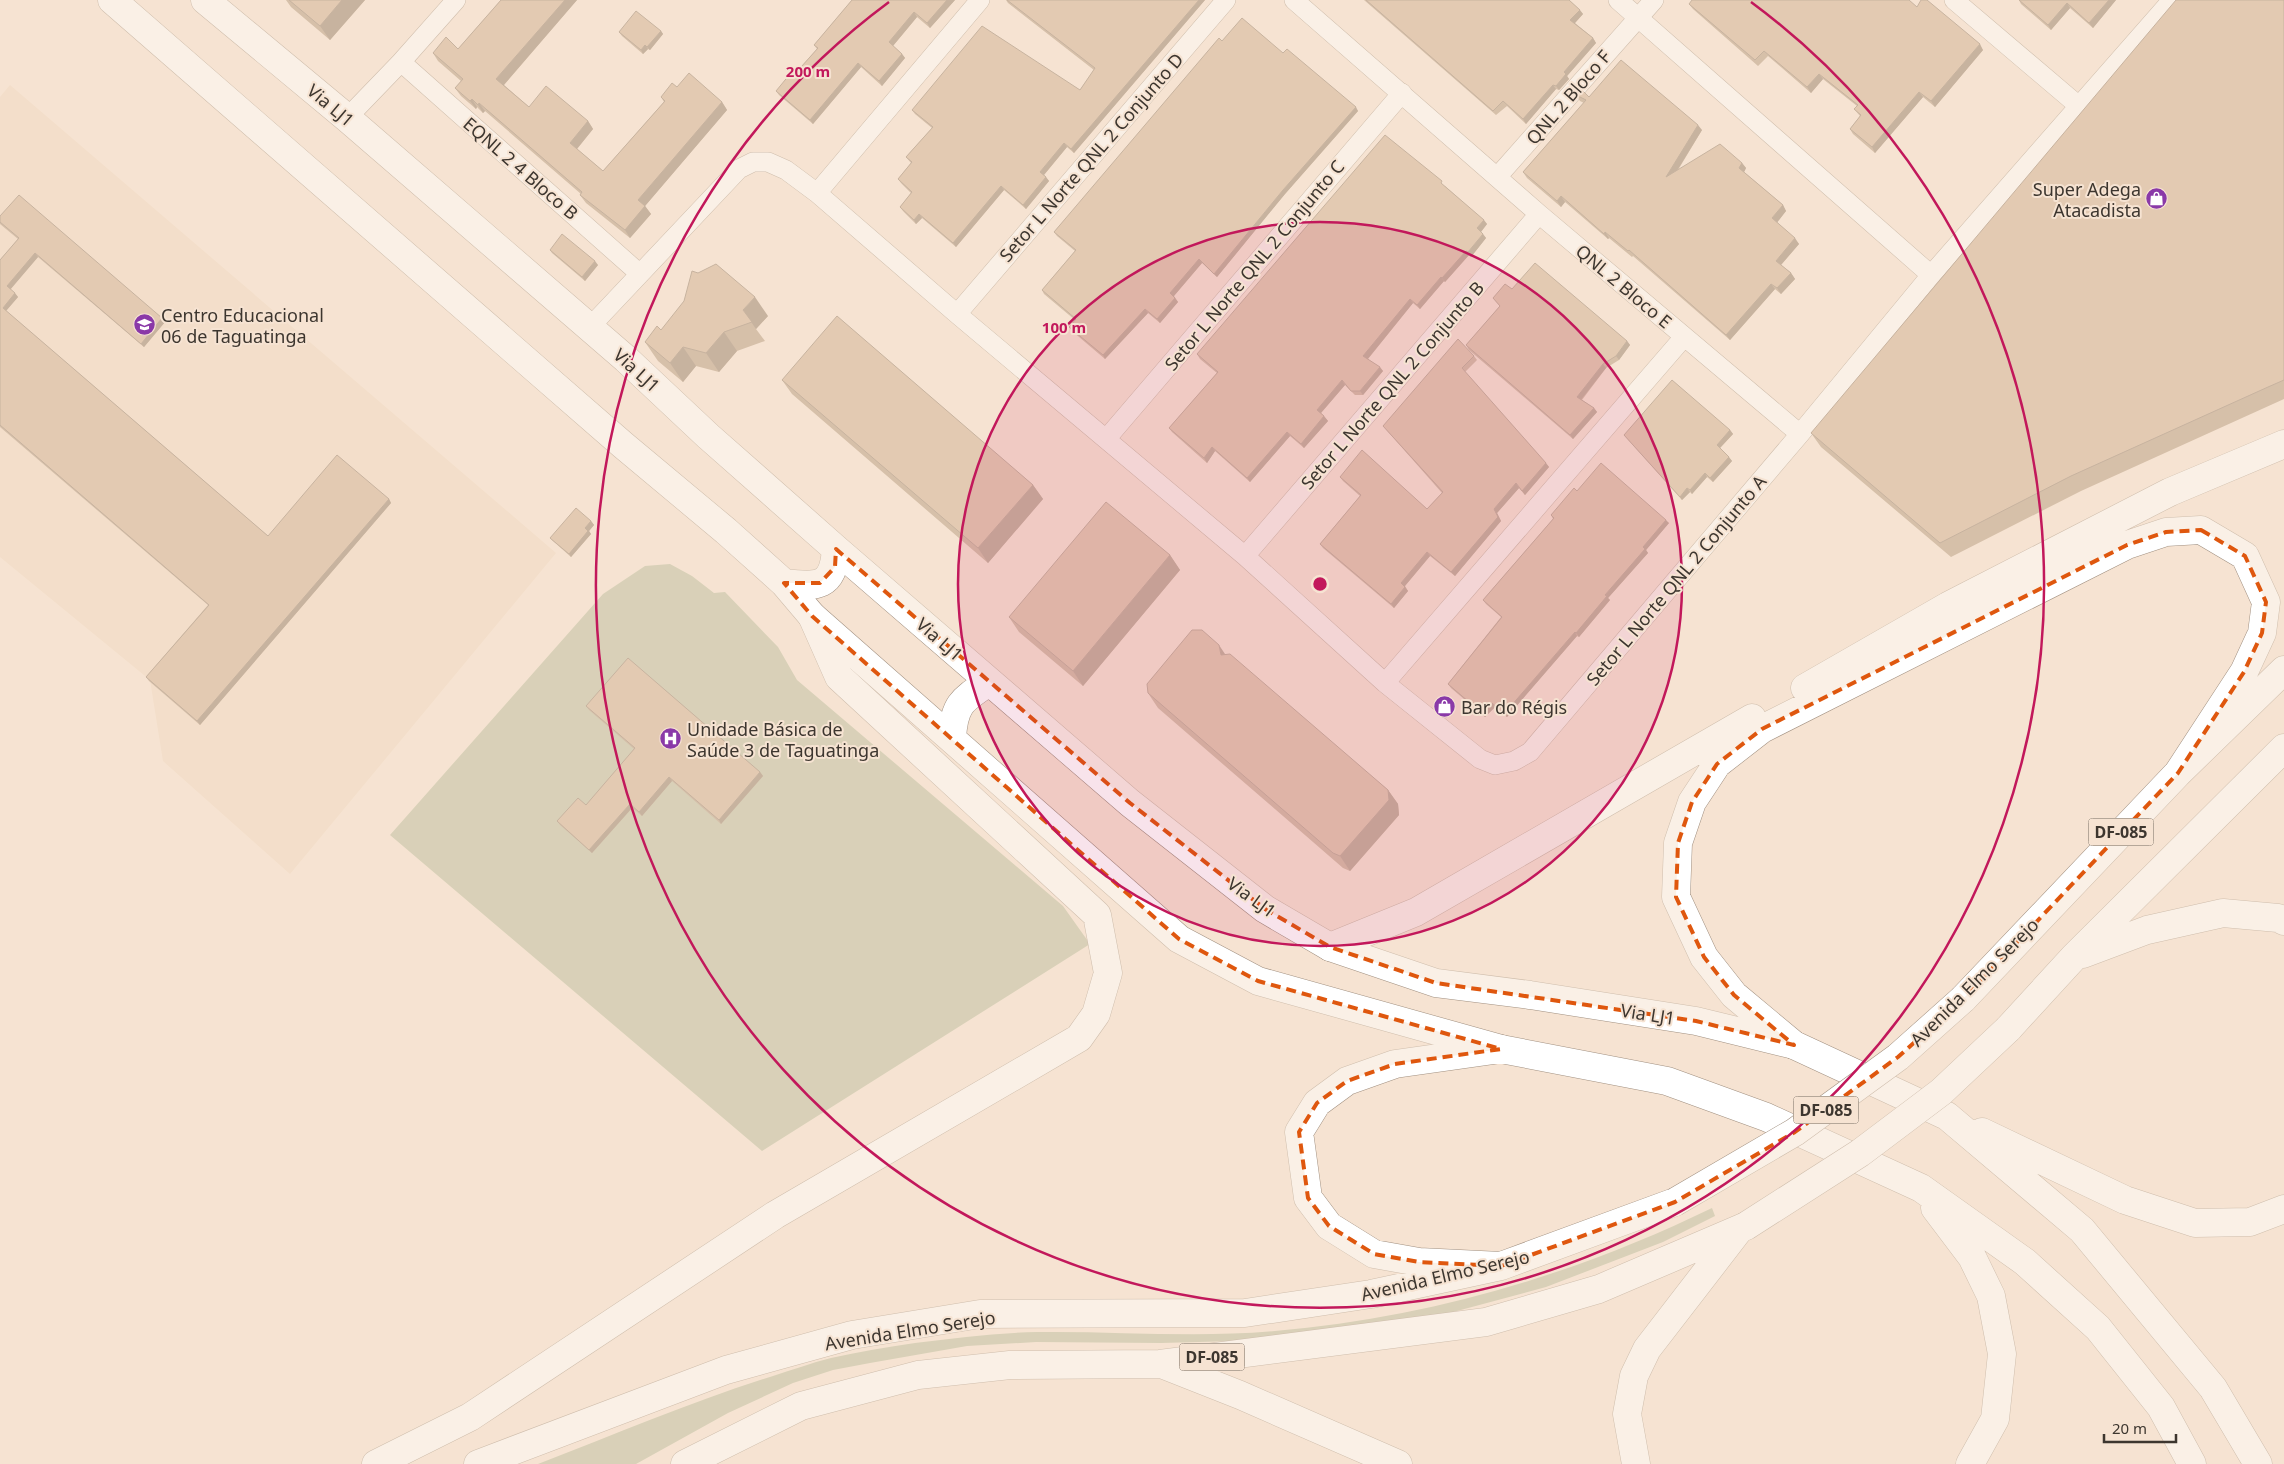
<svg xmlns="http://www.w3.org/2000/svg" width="2284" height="1464" font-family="'Noto Sans',sans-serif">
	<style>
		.built { fill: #efd7c0 }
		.green { fill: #b5b999 }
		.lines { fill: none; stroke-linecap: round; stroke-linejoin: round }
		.street-casing { stroke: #a19080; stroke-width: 20 }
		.secondary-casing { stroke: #a19080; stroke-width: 29 }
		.primary-casing { stroke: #a19080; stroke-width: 29 }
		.street { stroke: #fff; stroke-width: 19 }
		.secondary { stroke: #fff; stroke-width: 28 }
		.primary { stroke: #fff; stroke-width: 28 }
		.primary-bridge-casing { stroke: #a19080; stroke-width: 29; stroke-linecap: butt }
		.primary-bridge { stroke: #fff; stroke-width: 28 }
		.wall { fill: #af9479 }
		.shaded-wall { fill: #8f7863 }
		.building { fill: #ccac8d; stroke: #8f7863 }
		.marked { fill: none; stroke: #df570e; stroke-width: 4; stroke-dasharray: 10 6; stroke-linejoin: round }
		.ring { fill: none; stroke: #c2185b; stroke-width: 2.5 }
		.labels { text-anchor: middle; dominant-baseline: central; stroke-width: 4; stroke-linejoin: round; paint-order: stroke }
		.shield { fill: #f6e3d2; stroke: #746a60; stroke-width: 1 }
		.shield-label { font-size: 16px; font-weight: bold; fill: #3d362f }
		.street-label { font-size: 18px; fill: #3d362f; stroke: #f6e3d2 }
		.poi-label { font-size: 18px; fill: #3d362f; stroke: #f6e3d2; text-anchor: start }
		.centre { fill: #c2185b; stroke: #f6e3d2; stroke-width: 2.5 }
		.ring-label { font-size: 15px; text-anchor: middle; font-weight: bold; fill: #c2185b; stroke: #f6e3d2; stroke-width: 4; stroke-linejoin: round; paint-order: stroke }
	</style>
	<rect width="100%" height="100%" fill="#f6e3d2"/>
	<path class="built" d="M10,85L556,553L290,874L163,761L150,680L0,557V97Z"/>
	<path class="green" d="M670,564L692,576L714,593L725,592L778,647L797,680L1063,906L1090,944L762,1151L390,835L603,594L645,566Z
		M1712,1208L1715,1216L1663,1242L1546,1287L1442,1315L1275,1340L1161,1343L1036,1342L967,1346L870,1363L833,1370L793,1383L728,1413L636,1464H538C616,1434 693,1401 773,1376C792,1370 811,1363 831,1358C858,1352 887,1347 915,1343C955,1338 996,1333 1037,1332C1116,1331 1195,1338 1275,1331C1428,1318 1574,1275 1712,1208Z"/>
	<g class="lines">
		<defs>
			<path id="street" d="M1294,0L1539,214L1800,434
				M1618,0L1931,275
				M1954,0L2080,107
				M401,62L640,274
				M347,118L401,62L456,0
				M1498,176L1654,0
				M817,193L980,0
				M957,314L1226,0
				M589,328L739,169L753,162H768L786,170L817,193L957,314L1245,556L1385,683L1480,759L1495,765L1514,761L1530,752L1800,434L1931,275L2172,0
				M1107,438L1402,93
				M1245,556L1539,214
				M1385,683L1684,337"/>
			<path id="secondary" d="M112,0L623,445L726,531L784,583L812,616L1179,939L1258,981L1501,1049
				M205,0L347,118L626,359L708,436L836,549L1130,803L1265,909L1330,947L1436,983L1530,995L1696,1021L1794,1045
				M784,583C818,587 833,588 836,549
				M952,738C954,704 962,700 989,682"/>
			<path id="primary" d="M1805,688L1948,606L2170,492L2284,444
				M2178,773L2244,672L2262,633L2266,602L2245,556L2201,530L2166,532L2127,545L1762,729L1717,764L1692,802L1678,843L1676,897L1704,957L1734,995L1794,1045L1947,1116L2082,1230L2213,1388L2258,1464
				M1330,947L1416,912L1752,718
				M2083,954L2147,930L2223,913L2278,918L2284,921
				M1963,999L2178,773L2284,670
				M2008,1029L2074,957L2284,748
				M1982,1132L2125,1200L2195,1223L2250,1222L2284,1209
				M1935,1208L1972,1257L1991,1296L2002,1354L1995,1419L1970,1464
				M1501,1266L1419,1262L1374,1254L1329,1226L1308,1198L1299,1132L1317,1103L1347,1081L1395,1064L1501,1049L1667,1081L1766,1117L1921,1188L2025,1262L2098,1328L2161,1407L2192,1464
				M1164,1365L1240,1395L1398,1464
				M376,1464L470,1417L775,1215L1079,1038L1096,1014L1108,973L1097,915L839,677L812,616
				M478,1464L726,1370L852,1335L980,1314L1245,1313L1371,1294L1501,1266L1675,1202
				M685,1464L801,1406L918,1375L1010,1365L1160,1364L1486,1322L1599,1289L1746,1226
				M1636,1464L1627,1414L1634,1376L1647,1349L1738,1231"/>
		</defs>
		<use href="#street" class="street-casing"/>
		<use href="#secondary" class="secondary-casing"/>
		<use href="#primary" class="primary-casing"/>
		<use href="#street" class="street"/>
		<use href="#secondary" class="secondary"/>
		<use href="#primary" class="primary"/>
		<defs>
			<path id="primary-bridge" d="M1675,1202L1795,1132L1898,1057L1963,999
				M1746,1226L1860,1153L1941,1092L2008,1029"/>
		</defs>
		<use href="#primary-bridge" class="primary-bridge-casing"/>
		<use href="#primary-bridge" class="primary-bridge"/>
	</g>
	<path class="wall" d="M286,0H365L330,40L291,7Z
		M501,0H577L504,85L529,107L588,121L593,129L577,149L603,171L664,102L661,97L677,87L722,102L727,110L645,206L651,214L630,238L586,203L580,195L581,194L485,111L483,113L477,107L476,109L461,96L455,88L461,81L438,61L433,53L458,49Z
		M852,0H955L930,28L917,17L893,46L902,54L905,58L882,86L861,67L813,124L779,95L776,91L793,76L817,49L814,45Z
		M1006,0H1205L1074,153L1067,147L1044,175L1049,181L1026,209L1004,190L956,247L922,218L916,224L903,211L900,207L911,193L901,183L898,179L911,163L906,157L932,128L915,114L912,110L1080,90L1094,70L1008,3Z
		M1364,0H1569L1583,14L1575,23L1593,38L1596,43L1567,76L1569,79L1559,90L1556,89L1526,124L1507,106L1496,115Z
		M2019,0H2116L2093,28L2070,8L2051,30L2021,4Z
		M2284,0V399L2081,491L1951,557L1821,447L1811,433Z
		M1689,4L1917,7L1983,50L1935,107L1923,97L1875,153L1853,134L1850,129L1860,116L1854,109L1857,106L1823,79L1811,93L1768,56L1758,66L1693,9Z
		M661,31L663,34L650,50L648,49L643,54L622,36L619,32Z
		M1222,41L1283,53L1358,111L1285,194L1217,277L1202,263L1174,296L1178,302L1160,323L1148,313L1105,359L1072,331L1069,327L1075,320L1044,294L1042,290L1075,251L1057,236L1054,232Z
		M1576,95L1589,97L1702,130L1678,170L1742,163L1746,168L1744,172L1783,205L1786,211L1777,222L1799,244L1781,265L1791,273L1795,279L1781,294L1775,289L1730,340L1633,256L1632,257L1609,238L1608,239L1565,202L1561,207L1527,178L1523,172L1584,103L1580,101Z
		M1445,186L1487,224L1481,232L1486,238L1471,257L1469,255L1445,282L1444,281L1420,309L1413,303L1368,359L1383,371L1363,395H1355L1345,385L1321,413L1328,421L1304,448L1290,436L1250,482L1215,451L1207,463L1172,432L1169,428L1217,373L1200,359L1197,354Z
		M0,216L162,318L165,322L144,347L38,257L10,289L18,297L6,311L268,536L389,499L391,503L200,725L149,681L146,677L208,605L0,427V260L18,239L0,224Z
		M550,250L598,265L585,281L552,253Z
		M1512,289L1627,341L1630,345L1619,360L1606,368L1582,400L1594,408L1597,412L1573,439L1469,350L1466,345L1500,306L1493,298Z
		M768,316L756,329L765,341L737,351L719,372L696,366L683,382L658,361L645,342L661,330Z
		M1474,356L1477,360L1465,372L1549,467L1525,495L1519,488L1497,513L1501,521L1455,576L1430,556L1405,586L1408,591L1394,608L1323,548L1320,544L1360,496L1343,481L1340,477L1427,509L1442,493L1383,426Z
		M782,380L1033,485L1043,499L988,563L792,394Z
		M1730,430L1733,434L1720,448L1732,461L1713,482L1707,477L1692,494L1690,492L1682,500L1624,435Z
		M1577,491L1669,523L1646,550L1648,553L1608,598L1610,600L1579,637L1577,636L1507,717L1495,707L1485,717L1451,688L1448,684L1501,617L1486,604L1483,600L1553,519L1551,515Z
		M591,521L594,525L589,531L591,534L571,557L553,541L550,538Z
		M1170,555L1180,570L1083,686L1019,632L1009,617Z
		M1226,654L1388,790L1398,804L1399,815L1350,871L1343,868L1158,708L1148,693Z
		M586,706L760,772L763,776L721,824L672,781L642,816L632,808L592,853L560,825L557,821L586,805L634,749L589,710Z"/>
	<path class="shaded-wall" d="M342,0H365L330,40L320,26Z
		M565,0H577L502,87L496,79Z
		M947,0H955L930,28L927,23Z
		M1199,0H1205L1074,153L1071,149Z
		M2109,0H2116L2093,28L2089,23Z
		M2067,3L2070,8L2051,30L2048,25Z
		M1580,10L1583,14L1574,24L1570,20Z
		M914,12L917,17L892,47L889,42Z
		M661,31L663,34L650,50L647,47Z
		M1593,38L1596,43L1567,76L1569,79L1559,90L1556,86L1564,72Z
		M1980,44L1983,50L1935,107L1931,101Z
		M645,45L648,49L643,54L641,50Z
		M902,54L905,58L882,86L879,81Z
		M858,63L861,67L813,124L810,120Z
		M1819,74L1823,79L1811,93L1807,87Z
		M1553,85L1556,89L1526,124L1523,119Z
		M1919,92L1923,97L1875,153L1872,147Z
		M472,99L477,107L476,109L470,101Z
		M722,102L727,110L645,206L651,214L630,238L625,230L638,200Z
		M479,103L485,111L483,113L478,105Z
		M1356,107L1358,111L1285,194L1217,277L1214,274L1283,190Z
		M588,121L593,129L576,150L570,143Z
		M1698,125L1702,130L1670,182L1666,177Z
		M1064,143L1067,147L1043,176L1040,172Z
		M1742,163L1746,168L1743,174L1739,168Z
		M1046,177L1049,181L1026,209L1023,205Z
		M1001,186L1004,190L956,247L953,243Z
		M1561,196L1565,202L1561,207L1557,201Z
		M1783,205L1786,211L1776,224L1772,218Z
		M919,214L922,218L916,224L914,220Z
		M1484,220L1487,224L1480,233L1477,228Z
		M1605,232L1609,238L1608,239L1604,234Z
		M1483,234L1486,238L1471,257L1468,252Z
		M1795,238L1799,244L1780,266L1776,261Z
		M1466,251L1469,255L1445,282L1442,278Z
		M35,253L38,257L10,290L7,286Z
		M1199,259L1202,263L1173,297L1170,293Z
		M595,261L598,265L585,281L582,277Z
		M1791,273L1795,279L1781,294L1777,288Z
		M1441,277L1444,281L1420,309L1417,305Z
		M1771,284L1775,289L1730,340L1726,335Z
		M15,293L18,297L5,312L3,308Z
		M755,297L768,316L756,329L743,310Z
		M1175,298L1178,302L1160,323L1157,319Z
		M1410,299L1413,303L1366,361L1363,356Z
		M1145,309L1148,313L1105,359L1103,355Z
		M162,318L165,322L144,347L141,344Z
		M724,332L737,351L719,372L706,353Z
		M1627,341L1630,345L1619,360L1616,356Z
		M683,347L696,366L683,382L670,363Z
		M1603,364L1606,368L1580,401L1577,397Z
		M1380,367L1383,371L1363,395L1360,391Z
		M1342,380L1345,385L1320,414L1317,410Z
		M1594,408L1597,412L1573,439L1570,435Z
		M1324,416L1328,421L1304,448L1301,444Z
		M1730,430L1733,434L1719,449L1717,445Z
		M1287,432L1290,436L1250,482L1247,478Z
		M1212,447L1215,451L1207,463L1204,458Z
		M1729,457L1732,461L1713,482L1710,478Z
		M1546,463L1549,467L1525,495L1522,491Z
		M1705,473L1707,477L1692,494L1690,490Z
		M1516,483L1519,488L1497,513L1501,521L1455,576L1451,572L1494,509Z
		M1033,485L1043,499L988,563L978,548Z
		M1687,488L1690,492L1682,500L1680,497Z
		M389,499L391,503L200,725L197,721Z
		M1666,520L1669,523L1646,550L1648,553L1608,598L1610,600L1579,637L1576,633L1643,547Z
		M591,521L594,525L589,531L591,534L571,557L569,554L585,528Z
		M1427,552L1430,556L1404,587L1401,583Z
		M1170,555L1180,570L1083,686L1073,671Z
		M1405,587L1408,591L1394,608L1391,604Z
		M1575,632L1577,636L1507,717L1504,714Z
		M1219,645L1229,660L1221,655Z
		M1492,703L1495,707L1485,717L1483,714Z
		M760,772L763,776L721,824L719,820Z
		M669,777L672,781L642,816L639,812Z
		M1388,790L1398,804L1399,815L1350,871L1340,856Z
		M630,804L632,808L592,853L589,850Z"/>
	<path class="building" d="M289,0H342L320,26Z
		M501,0H565L496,79L529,107L546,86L588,121L570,143L603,171L665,101L661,97L672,83L677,87L689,73L722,102L638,200L645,206L625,230L580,195L582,192L479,103L478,105L472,99L470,101L455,88L463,79L433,53L446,37L458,49Z
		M852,0H947L927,23L914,12L889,42L902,54L879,81L858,63L810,120L776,91L790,74L793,76L818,48L814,45Z
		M1007,0H1199L1071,149L1064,143L1040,172L1046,177L1023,205L1001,186L953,243L919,214L914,220L900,207L912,192L898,179L912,162L906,157L933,127L912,110L982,26L1080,90L1095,68Z
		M1366,0H1569L1580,10L1570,20L1593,38L1564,72L1566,74L1556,86L1553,85L1523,119L1503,101L1493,111Z
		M1692,0H1909L1917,7L1921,0H1927L1980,44L1931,101L1919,92L1872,147L1850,129L1861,115L1854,109L1858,105L1819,74L1807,87L1764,51L1755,60L1689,4Z
		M2019,0H2109L2089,23L2067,3L2048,25Z
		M2176,0H2284V380L2268,387L2071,476L1940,543L1811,433Z
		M636,11L661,31L647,47L645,45L641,50L619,32Z
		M1242,18L1283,53L1287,49L1356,107L1283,190L1214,274L1199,259L1170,293L1175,298L1157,319L1145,309L1103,355L1069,327L1076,319L1042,290L1076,250L1054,232L1219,38L1222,41Z
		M1621,60L1698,125L1666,177L1720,144L1742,163L1739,168L1783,205L1772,218L1795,238L1776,261L1791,273L1777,288L1771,284L1726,335L1629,250L1628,251L1605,232L1604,234L1561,196L1557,201L1523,172L1586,100L1576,95L1581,89L1589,97Z
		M1385,135L1442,181L1441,183L1484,220L1477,228L1483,234L1468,252L1466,251L1442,278L1441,277L1417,305L1410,299L1363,356L1380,367L1360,391H1351L1342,380L1317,410L1324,416L1301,444L1287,432L1247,478L1212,447L1204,458L1169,428L1218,372L1197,354Z
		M19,195L162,318L141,344L35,253L7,286L15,293L3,308L268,536L337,455L389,499L197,721L146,677L209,605L0,425V260L19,238L0,222V216Z
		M562,234L595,261L582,277L550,250Z
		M1535,263L1627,341L1616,356L1603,364L1577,397L1594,408L1570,435L1466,345L1500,306L1493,298L1505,284L1512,289Z
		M716,264L755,297L743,310L752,322L724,332L706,353L683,347L670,363L645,342L657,326L661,330L684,301L692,271L698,273Z
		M837,316L1033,485L978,548L782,380Z
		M1458,339L1474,356L1462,368L1546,463L1522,491L1516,483L1494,509L1498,517L1451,572L1427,552L1401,583L1405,587L1391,604L1320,544L1361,495L1340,477L1362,450L1427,509L1443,492L1383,426Z
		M1672,380L1730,430L1717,445L1729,457L1710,478L1705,473L1690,490L1687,488L1680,497L1624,435Z
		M1601,463L1666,520L1643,547L1645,549L1605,595L1607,596L1576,633L1575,632L1504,714L1492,703L1483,714L1448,684L1502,617L1483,600L1554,518L1551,515L1574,488L1577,491Z
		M1106,502L1170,555L1073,671L1009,617Z
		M576,508L591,521L585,528L588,531L569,554L550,538Z
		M1192,630H1202L1219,645L1221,655L1230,654L1388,790L1389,800L1340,856L1333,853L1148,693L1147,684Z
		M628,658L760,772L719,820L669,777L639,812L630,804L589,850L557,821L578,798L586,805L635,748L586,706Z"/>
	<path d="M0 0H2284V1464H0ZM2201,530L2245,556L2266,602L2262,633L2244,672L2178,773L1963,999L1898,1057L1795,1132L1675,1202L1501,1266L1419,1262L1374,1254L1329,1226L1308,1198L1299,1132L1317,1103L1347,1081L1395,1064L1501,1049L1258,981L1179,939L812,616L784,583H820L835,567L836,549L1130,803L1265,909L1330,947L1436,983L1696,1021L1794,1045L1734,995L1704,957L1676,897L1678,843L1692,802L1717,764L1762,729L2127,545L2166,532Z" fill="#f6e3d2" fill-opacity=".55" fill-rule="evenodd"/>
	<path class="marked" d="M2201,530L2245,556L2266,602L2262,633L2244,672L2178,773L1963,999L1898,1057L1795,1132L1675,1202L1501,1266L1419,1262L1374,1254L1329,1226L1308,1198L1299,1132L1317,1103L1347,1081L1395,1064L1501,1049L1258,981L1179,939L812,616L784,583H820L835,567L836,549L1130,803L1265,909L1330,947L1436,983L1696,1021L1794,1045L1734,995L1704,957L1676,897L1678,843L1692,802L1717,764L1762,729L2127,545L2166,532Z"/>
	<circle cx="1320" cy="584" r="362" fill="#c2185b" fill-opacity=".12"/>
	<g class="ring">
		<circle cx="1320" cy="584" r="362"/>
		<path d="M1751 2A724 724 0 1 1 889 2"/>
	</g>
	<defs>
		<symbol id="shop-disc" viewBox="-11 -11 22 22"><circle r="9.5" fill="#8a39a8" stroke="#f6e3d2"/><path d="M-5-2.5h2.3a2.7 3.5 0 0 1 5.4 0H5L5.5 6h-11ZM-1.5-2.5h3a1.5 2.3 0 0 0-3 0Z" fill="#fff"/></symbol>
		<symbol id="school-disc" viewBox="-11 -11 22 22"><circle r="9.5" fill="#8a39a8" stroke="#f6e3d2"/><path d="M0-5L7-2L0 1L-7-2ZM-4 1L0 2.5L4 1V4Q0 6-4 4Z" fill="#fff"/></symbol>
		<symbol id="hospital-disc" viewBox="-11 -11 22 22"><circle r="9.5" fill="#8a39a8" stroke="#f6e3d2"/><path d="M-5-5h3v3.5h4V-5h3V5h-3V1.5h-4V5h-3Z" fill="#fff"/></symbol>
	</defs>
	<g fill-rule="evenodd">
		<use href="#shop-disc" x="2144" y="186" width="25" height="25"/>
		<use href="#school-disc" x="132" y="312" width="25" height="25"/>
		<use href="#shop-disc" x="1432" y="694" width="25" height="25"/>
		<use href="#hospital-disc" x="658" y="726" width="25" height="25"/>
	</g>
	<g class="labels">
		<g class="shield">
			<rect x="2088.5" y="818.5" width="65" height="27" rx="4"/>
			<rect x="1793.5" y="1096.5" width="65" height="27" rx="4"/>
			<rect x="1179.5" y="1343.5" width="65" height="27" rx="4"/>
		</g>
		<g class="shield-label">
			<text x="2121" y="832">DF-085</text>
			<text x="1826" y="1110">DF-085</text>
			<text x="1212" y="1357">DF-085</text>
		</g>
		<g class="street-label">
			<text transform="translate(1568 97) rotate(-49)">QNL 2 Bloco F</text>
			<text transform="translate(331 105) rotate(40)">Via LJ1</text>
			<text transform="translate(1091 157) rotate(-49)">Setor L Norte QNL 2 Conjunto D</text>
			<text transform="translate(521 168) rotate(41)">EQNL 2 4 Bloco B</text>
			<text transform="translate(1254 265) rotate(-50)">Setor L Norte QNL 2 Conjunto C</text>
			<text transform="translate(1624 286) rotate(40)">QNL 2 Bloco E</text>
			<text transform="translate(637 370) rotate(42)">Via LJ1</text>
			<text transform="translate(1392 385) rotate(-49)">Setor L Norte QNL 2 Conjunto B</text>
			<text transform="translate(1676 580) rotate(-50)">Setor L Norte QNL 2 Conjunto A</text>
			<text transform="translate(940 639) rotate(41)">Via LJ1</text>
			<text transform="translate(1252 897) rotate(36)">Via LJ1</text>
			<text transform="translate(1974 982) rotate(-45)">Avenida Elmo Serejo</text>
			<text transform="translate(1648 1014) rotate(9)">Via LJ1</text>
			<text transform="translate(1445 1275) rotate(-13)">Avenida Elmo Serejo</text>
			<text transform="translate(910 1330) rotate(-9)">Avenida Elmo Serejo</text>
		</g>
		<g class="poi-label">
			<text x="2141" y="189" text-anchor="end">Super Adega<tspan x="2141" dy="21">Atacadista</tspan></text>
			<text x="161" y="315">Centro Educacional<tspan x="161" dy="21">06 de Taguatinga</tspan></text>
			<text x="1461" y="707">Bar do Régis</text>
			<text x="687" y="729">Unidade Básica de<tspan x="687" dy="21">Saúde 3 de Taguatinga</tspan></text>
		</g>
	</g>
	<circle cx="1320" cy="584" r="8" class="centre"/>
	<g class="ring-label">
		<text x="808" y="77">200 m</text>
		<text x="1064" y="333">100 m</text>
	</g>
	<path d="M2104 1434v8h72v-8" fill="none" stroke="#3d362f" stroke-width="2.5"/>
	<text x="2112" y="1434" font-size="15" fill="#3d362f" stroke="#f6e3d2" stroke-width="4" paint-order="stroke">20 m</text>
</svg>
